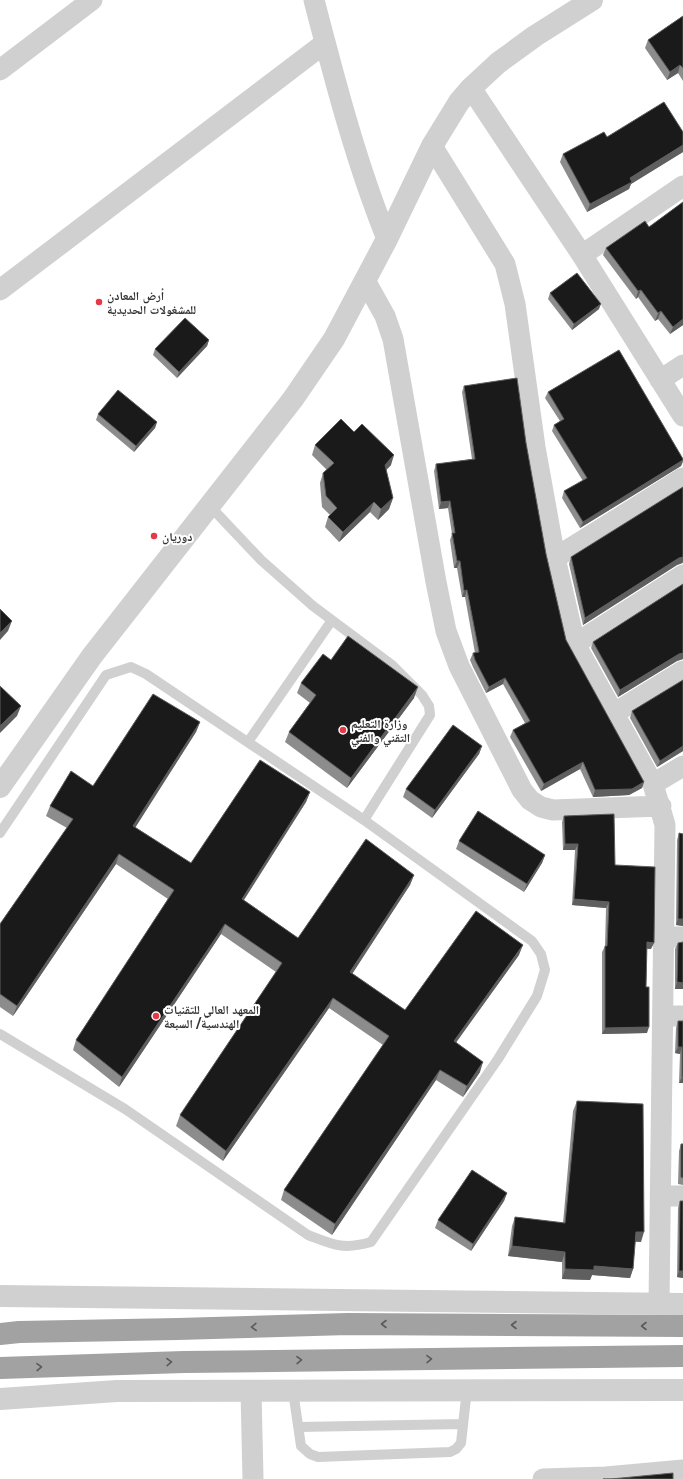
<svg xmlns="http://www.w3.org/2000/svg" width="683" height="1479" font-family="Montserrat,'Noto Naskh Arabic',sans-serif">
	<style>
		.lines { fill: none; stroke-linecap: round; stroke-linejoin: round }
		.service { stroke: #d0d0d0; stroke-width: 10 }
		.minor { stroke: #d0d0d0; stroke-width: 21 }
		.tertiary { stroke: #d0d0d0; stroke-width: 22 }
		.trunk { stroke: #a2a2a2; stroke-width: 22 }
		.wall { fill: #8c8c8c }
		.shaded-wall { fill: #5f5f5f }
		.building { fill: #1a1a1a; stroke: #5f5f5f }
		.oneway { stroke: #5a5a5a }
		.poi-dot { fill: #e63946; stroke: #fff; stroke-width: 1.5 }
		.labels { text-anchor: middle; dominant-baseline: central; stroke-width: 4; stroke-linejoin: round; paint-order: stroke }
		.poi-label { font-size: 12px; font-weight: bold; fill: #333; stroke: #fff; text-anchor: start }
	</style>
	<rect width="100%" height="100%" fill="#fff"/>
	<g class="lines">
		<path class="service" d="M209,505L261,560L313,606L392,665L422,695L429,706L430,715L364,820
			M248,742L332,620
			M0,833L106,675L131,667L146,674L364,820L532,941L541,954L545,970L537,996L498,1059L371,1242C343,1250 334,1245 308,1235L125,1109L0,1034
			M293,1391L301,1446L310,1454L318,1457L450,1452L456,1449L461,1443L467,1389
			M299,1427L463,1424"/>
		<path class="minor" d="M314,0C335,81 356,162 387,239
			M0,70L92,0
			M471,88L582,255L683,416
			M432,146L505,264L515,304L535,447L555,558L575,644L653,784L665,825L659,1304
			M582,255L683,186
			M366,282L385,316L393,339L436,582L446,631L459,666L522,790L530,800L541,807L553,810L661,806
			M0,290L325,43
			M660,380L683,365
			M555,558L683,478
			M575,644L683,575
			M613,714L683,671
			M653,784L683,766
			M664,937H683
			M663,1016H683
			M661,1196H683
			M251,1391L253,1479
			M543,1479L606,1477L683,1470"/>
		<path class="tertiary" d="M0,787L92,656L293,399L334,339L387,239L432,146L459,102L471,88L498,63L535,36L592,0
			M0,1296L683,1304
			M0,1399L117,1391L683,1390"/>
		<path class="trunk" d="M0,1334L19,1332L178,1329L348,1324L683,1326
			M0,1368L184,1362L683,1356"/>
	</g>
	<path class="wall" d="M683,16V81L678,73L667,80L645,48L648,40Z
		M683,132V152L631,184L629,189L587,212L560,162L563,154L607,137Z
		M683,202V325L670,334L658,319L655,321L638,297L636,299L603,255L606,248L649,227Z
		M550,293L599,309L572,330L548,299Z
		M209,340L207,346L177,378L153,355L155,349Z
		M464,386L526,443L546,554L566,640L644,782L642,788L629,795L593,797L580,769L541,791L510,737L513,730L525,723L503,684L486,693L473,667L470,660L473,653H475L465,597H462L457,568H454L450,540L452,534L448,508L439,509L434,471L436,464L472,459L462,392Z
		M548,392L683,459V462L681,466L580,528L562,498L564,491L583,481L552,431L554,425L560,421L545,398Z
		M98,414L157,422L155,428L134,452L96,420Z
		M354,432L391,465L386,470L393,498L389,509L378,520L370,512L339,542L325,527L328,517L330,515L322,507L320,483L323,473L327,470L312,455L315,445Z
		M683,487V563L677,565L583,625L569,564L571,557Z
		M683,584V659L677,661L618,697L591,648L593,642Z
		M331,660L414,698L347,788L285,742L289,732L310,703L297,693L301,683Z
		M683,680V752V751L657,767L630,718L632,711Z
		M200,722L196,732L135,827L191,863L310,792L306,802L244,900L298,938L414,875L410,885L352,973L405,1010L519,955L456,1042L480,1072L463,1097L436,1080L332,1235L281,1200L284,1190L383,1045L329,1008L223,1161L176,1126L180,1115L276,972L221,934L119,1087L73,1050L76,1040L168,899L116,864L13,1016L0,1007V924L67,828L46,816L50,806L93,786Z
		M482,746L479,754L432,818L403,797L406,789Z
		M564,816L615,865L651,949H647L646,987L647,1033L602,1034V952L605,946L606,908L572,905L575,850H563L562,822Z
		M679,833L683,834V926L676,925L677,840Z
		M459,841L545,855L542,863L524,892L456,849Z
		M683,942V989H675V949L678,943Z
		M678,1021H683V1083H679L680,1054L675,1053L676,1028Z
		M577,1101L641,1242H635L633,1269L630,1278L592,1275L590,1280L562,1279V1262L508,1256L512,1226L515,1217L563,1223L573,1111Z
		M681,1144H683V1185L678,1184L679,1151Z
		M507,1193L504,1201L471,1251L435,1228L438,1220Z
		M680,1201L683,1278L677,1277L678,1208Z"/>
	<path class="shaded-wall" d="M680,65L678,73L667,80L670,72Z
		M683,145V152L631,184L629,189L587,212L590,204L630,178Z
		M641,290L638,297L636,299L638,291Z
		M601,304L599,309L572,330L574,324Z
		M661,311L658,319L655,321L658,313Z
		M683,319V325L670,334L673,327Z
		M209,340L207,346L177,378L179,372Z
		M157,422L155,428L134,452L136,446Z
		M394,455L391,465L381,475L385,465Z
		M683,460L681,466L580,528L583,522Z
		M393,498L389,509L378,520L381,509Z
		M450,501L448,508L439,509L441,502Z
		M374,502L370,512L339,542L343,532Z
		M683,557V561L682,563L677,565L583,625L585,618L679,558Z
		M457,561H460L457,568H454Z
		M467,590L465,597H462L464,591Z
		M12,621L8,631L0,640V633Z
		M683,653V659L677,661L618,697L620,690L679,654Z
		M505,678L503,684L486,693L489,687Z
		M418,687L414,698L347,788L351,778Z
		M21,706L17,716L0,733V726Z
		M200,722L196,732L130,836L133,826Z
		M482,746L479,754L432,818L435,810Z
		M683,746V751L657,767L660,761Z
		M583,762L580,769L541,791L544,784Z
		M644,782L642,788L629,795L593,797L595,790Z
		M310,792L306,802L238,909L242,899Z
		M565,844H578L575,850H563Z
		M119,854L116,864L13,1016L17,1006Z
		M545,855L542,863L524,892L527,884Z
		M414,875L410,885L347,982L350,972Z
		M574,899L609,902L606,908L572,905Z
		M678,919H683V926L676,925Z
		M225,924L221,934L119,1087L122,1077Z
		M647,942L654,943L651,949L644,948Z
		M523,945L519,955L450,1051L454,1041Z
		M677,982L683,983V989H675Z
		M333,998L329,1008L223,1161L226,1151Z
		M649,1027L647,1033L602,1034L605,1028Z
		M678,1047H682L680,1054L675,1053Z
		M483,1062L480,1072L463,1097L467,1086Z
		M440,1070L436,1080L332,1235L335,1224Z
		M682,1077H683V1083H679Z
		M507,1193L504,1201L471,1251L473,1244Z
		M636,1232H644L641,1242L633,1241Z
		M512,1246L565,1252L562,1262L508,1256Z
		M594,1266L633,1269L630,1278L592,1275L590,1280L562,1279L565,1269Z
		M679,1271H683V1278L677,1277Z"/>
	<path class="building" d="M683,16V68L680,65L670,72L648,40Z
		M664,102L683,132V145L630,178L632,182L590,204L563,154L604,132L607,137Z
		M683,202V319L673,327L661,311L658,313L641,290L638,291L606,248L645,221L649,227Z
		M577,273L601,304L574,324L550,293Z
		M185,318L209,340L179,372L155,349Z
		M619,350L683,459V460L583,522L564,491L587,478L554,425L564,419L548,392Z
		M517,378L526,443L546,554L566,640L644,782L632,789L595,790L583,762L544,784L513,730L530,721L505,678L489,687L475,660L473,653L479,652L467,590L464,591L460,561H457L452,533H455L450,501L441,502L436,464L475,459L464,386Z
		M118,390L157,422L136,446L98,414Z
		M341,419L354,432L362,424L394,455L385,465L393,498L381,509L374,502L343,532L328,517L337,508L326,496L323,473L334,463L315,445Z
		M683,487V557L679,558L585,618L571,557Z
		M683,584V653L679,654L620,690L593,642Z
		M0,609L12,621L0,633Z
		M348,636L418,687L351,778L289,732L316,695L301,683L323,654L331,660Z
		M683,680V746L660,761L632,711Z
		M0,686L21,706L0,726Z
		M153,694L200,722L133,826L191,863L260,760L310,792L242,899L298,938L366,839L414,875L350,972L405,1010L476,911L523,945L454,1041L483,1062L467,1086L440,1070L335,1224L284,1190L389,1036L333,998L226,1151L180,1115L282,963L225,924L122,1077L76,1040L174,890L119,854L17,1006L0,994V924L73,819L50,806L71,771L93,786Z
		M453,725L482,746L435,810L406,789Z
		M478,811L545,855L527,884L459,841Z
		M614,814L615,865L655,867L654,943L647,942L646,987H649V1027L605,1028V946H607L609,902L574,899L578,844H565L564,816Z
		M679,833L683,834V919H678Z
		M683,942V983L677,982L678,943Z
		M678,1021H683V1077H682V1047H678Z
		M577,1101L643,1104L644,1232H636L633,1269L594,1266V1270L565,1269V1252L512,1246L515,1217L565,1223Z
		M681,1144H683V1178L681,1177Z
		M472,1170L507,1193L473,1244L438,1220Z
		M680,1201H683V1271H679Z
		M673,1473V1479H603H611Z"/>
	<defs><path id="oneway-chevron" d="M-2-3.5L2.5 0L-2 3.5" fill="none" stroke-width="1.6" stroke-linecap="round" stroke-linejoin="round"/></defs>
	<g class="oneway">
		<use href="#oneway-chevron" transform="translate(384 1324) rotate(-180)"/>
		<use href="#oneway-chevron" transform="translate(514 1325) rotate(-180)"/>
		<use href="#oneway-chevron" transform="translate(644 1326) rotate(-180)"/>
		<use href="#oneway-chevron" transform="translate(254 1327) rotate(178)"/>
		<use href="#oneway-chevron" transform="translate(429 1359) rotate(-1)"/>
		<use href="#oneway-chevron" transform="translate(299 1360) rotate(-1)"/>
		<use href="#oneway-chevron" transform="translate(169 1362) rotate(-2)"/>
		<use href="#oneway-chevron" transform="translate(39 1367) rotate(-2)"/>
	</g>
	<g class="poi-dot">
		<circle cx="99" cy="302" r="4"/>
		<circle cx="154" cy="536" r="4"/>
		<circle cx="343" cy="730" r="4"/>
		<circle cx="156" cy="1016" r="4"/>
	</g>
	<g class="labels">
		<g class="poi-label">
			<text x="107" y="295">أرض المعادن<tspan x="107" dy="14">للمشغولات الحديدية</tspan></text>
			<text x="162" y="536">دوريان</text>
			<text x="351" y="723">وزارة التعليم<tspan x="351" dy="14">التقني والفني</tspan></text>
			<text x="164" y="1009">المعهد العالي للتقنيات<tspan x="164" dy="14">الهندسية/ السبعة</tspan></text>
		</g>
	</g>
</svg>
